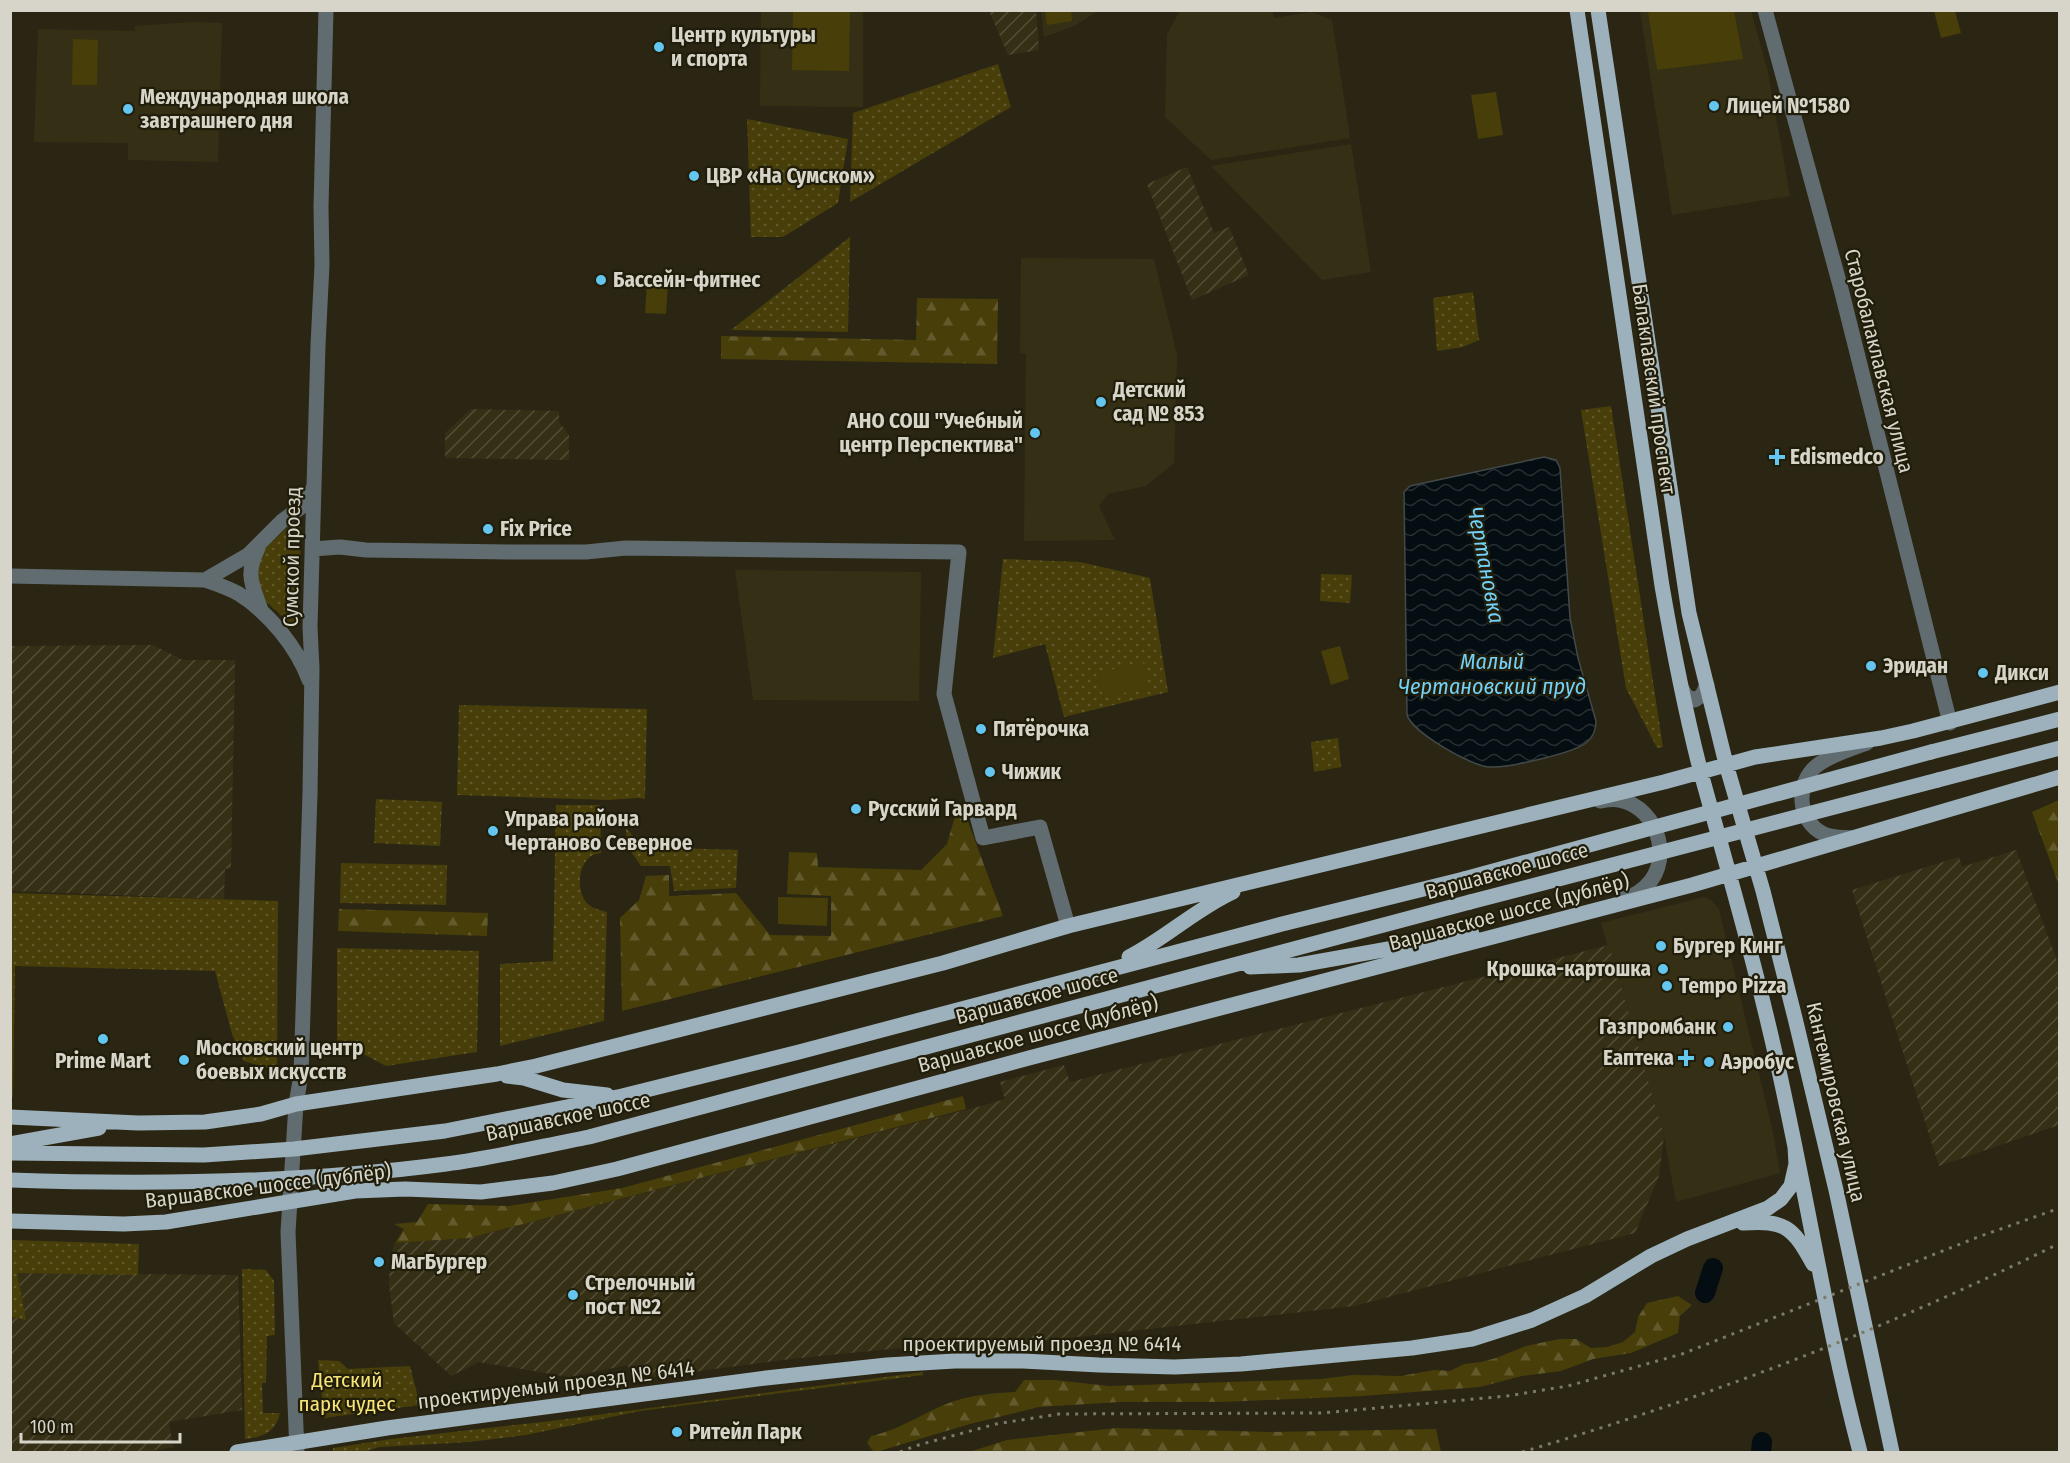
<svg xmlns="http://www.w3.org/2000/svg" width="2070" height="1463" font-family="'Fira Sans Condensed',sans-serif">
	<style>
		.built { fill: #353015 }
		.industrial { fill: url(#industrial-furrows) }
		.grass { fill: url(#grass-dots) }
		.forest { fill: url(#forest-firs) }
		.pitch { fill: #483e09 }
		.water { fill: url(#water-waves); stroke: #434949; stroke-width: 1.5 }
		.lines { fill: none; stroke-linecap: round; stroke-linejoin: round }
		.river { stroke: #030d12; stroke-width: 20 }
		.minor { stroke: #616c70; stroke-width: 15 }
		.major { stroke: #9cb1bb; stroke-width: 15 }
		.rail { stroke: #7c7969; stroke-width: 3; stroke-dasharray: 3 6; stroke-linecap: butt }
		.major-bridge { stroke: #9cb1bb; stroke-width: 15 }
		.poi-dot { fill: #64c5ee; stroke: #201d0a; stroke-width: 2 }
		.labels { text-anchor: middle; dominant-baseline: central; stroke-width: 4.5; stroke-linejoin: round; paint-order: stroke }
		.poi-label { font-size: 21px; font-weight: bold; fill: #d7d5c9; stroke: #201d0a; text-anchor: start }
		.street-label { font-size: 21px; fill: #d7d5c9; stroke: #201d0a }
		.park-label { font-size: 21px; fill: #f9e476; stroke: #201d0a }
		.water-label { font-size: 22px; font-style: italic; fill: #72d0f9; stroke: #201d0a }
	</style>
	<defs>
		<pattern id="industrial-furrows" width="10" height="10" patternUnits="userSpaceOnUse" patternTransform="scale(1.5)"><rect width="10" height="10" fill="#353015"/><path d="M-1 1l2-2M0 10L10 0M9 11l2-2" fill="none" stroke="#524d36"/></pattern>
		<pattern id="grass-dots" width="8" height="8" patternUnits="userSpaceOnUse" patternTransform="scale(1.5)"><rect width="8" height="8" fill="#483e09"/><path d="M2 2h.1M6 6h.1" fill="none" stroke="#62592c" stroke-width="1.8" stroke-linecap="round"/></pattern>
		<pattern id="forest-firs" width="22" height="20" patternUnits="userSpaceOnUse" patternTransform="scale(1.5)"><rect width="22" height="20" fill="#483e09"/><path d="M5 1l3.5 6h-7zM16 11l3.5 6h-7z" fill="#62592c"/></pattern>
		<pattern id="water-waves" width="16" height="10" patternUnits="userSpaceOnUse" patternTransform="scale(1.5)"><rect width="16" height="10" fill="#030d12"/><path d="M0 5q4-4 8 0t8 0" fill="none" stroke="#272f33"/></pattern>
	</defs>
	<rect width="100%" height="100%" fill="#2a2613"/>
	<path class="built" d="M761,11H863V107L760,106Z
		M1041,11H1098L1074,26L1044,37Z
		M1180,11H1273L1274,18L1311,12L1332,20L1350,138L1211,160L1165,117L1167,34Z
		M1640,11H1751L1768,72L1790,196L1672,215Z
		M193,22L222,23L218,162L128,160V143L34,142L38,29L135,31V26Z
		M1351,144L1371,272L1322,280L1211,166Z
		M1021,258L1154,259L1177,355L1174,463L1146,486L1108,494L1099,506L1115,540L1024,541L1026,354L1020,353Z
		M735,570L921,572L919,701L753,700Z
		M1704,897L1712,901L1719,909L1773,1132L1780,1173L1676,1202L1664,1136L1601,923Z"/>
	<path class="industrial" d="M989,11H1036L1039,50L1008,55Z
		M1187,167L1214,233L1229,227L1249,275L1192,300L1147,184Z
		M471,409L559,411V422L569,435V460L445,458V433Z
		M153,645L183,660H235L231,868L225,869L224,899L11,891V646Z
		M2016,850L2059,966V1125L1939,1166L1852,890L1959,857L1962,867Z
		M1609,945L1664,1136L1659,1176L1635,1233L1354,1306L1014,1344L987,1340L952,1343L790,1359L631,1380L628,1365L569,1377L479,1362L451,1376L394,1323L389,1285L390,1256L395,1243L469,1238L985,1105L1005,1099L1000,1082L1064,1065L1070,1082Z
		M17,1273L238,1275L242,1410L169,1422L173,1447L144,1452H11L10,1316L26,1320Z"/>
	<path class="grass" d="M998,64L1011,107L850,202L853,113Z
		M747,119L848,139L838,203L783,237H751Z
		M850,237L848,332L731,330Z
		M1473,292L1479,340L1463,347L1437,351L1433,298Z
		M1611,406L1663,747L1657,748L1626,688L1581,410Z
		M298,523L301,529L299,621L298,625L294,627L261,597L254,587L262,551L291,524Z
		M1003,559L1080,562L1150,578L1168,692L1064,717L1045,644L993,658Z
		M1321,574L1352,575L1350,603L1320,601Z
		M459,705L647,709L645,799L638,798L608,800L457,795Z
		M1338,738L1341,767L1314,772L1311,742Z
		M376,799L442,802L440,846L374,843Z
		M556,805H600L601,853C598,854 594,854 591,856C577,866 576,894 589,905C594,909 601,910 607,912L604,1021L500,1046V964L553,961Z
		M626,828L643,847L738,850L736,888L674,891L670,866H641L627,846Z
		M341,863L447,865L446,905L340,903Z
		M11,893L278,901L277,1071L244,1061L232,1034L215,971L15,966L13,1097H11Z
		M337,948L479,951L477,1052L386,1066L337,1040Z
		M11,1240L139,1244L138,1275L17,1273L26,1320L12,1317Z
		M242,1269L266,1270L274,1281L275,1335L267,1336L266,1383H262L263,1413H280C275,1433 263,1437 245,1439Z
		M318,1360L339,1361L348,1369L410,1366L420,1405L324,1418Z
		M923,1372V1375L640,1411L526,1435L470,1442L379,1447L363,1452H333V1448L391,1439L551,1421Z"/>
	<path class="forest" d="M917,298L998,299L997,364L721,359V336L916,340Z
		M2059,800V885L2032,812Z
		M964,811L1003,916L622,1011L620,918L639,900L646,876L669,875V896L736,893L770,935L831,936V896L787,894L789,852L817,853L818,867L921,870L947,844L956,813Z
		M339,909L488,913L487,936L338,931Z
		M963,1096L966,1109L469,1238L395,1243L404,1229L394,1224L417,1222L428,1204L509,1206L622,1188Z
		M1678,1296L1692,1305L1680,1316L1678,1333L1631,1353L1593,1359L1561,1371L1522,1376L1480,1387L1362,1396L1222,1402H1120L1039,1407L970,1424L876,1452H874L867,1443L871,1436C900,1430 922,1413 949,1403C970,1395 993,1393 1015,1392L1024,1380H1055L1109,1386L1321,1379L1353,1375L1401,1376L1434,1370L1450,1371L1464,1364L1481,1362L1496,1358L1526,1346L1559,1339H1576L1591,1348L1607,1347L1623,1342L1635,1332L1638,1317L1647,1303Z
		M1116,1428L1271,1432L1436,1429L1441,1452H969L1007,1440Z"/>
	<path class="pitch" d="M793,11H850L849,71L792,70Z
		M1045,11H1071L1072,21L1047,25Z
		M1648,11H1734L1743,59L1657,70Z
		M1934,11H1955L1961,33L1941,38Z
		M73,39L98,40L97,85H72Z
		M1496,92L1503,135L1478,139L1471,95Z
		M647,282L668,283L666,314L645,313Z
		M1340,646L1349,679L1331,685L1321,651Z
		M1143,662L1149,687L1103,698L1097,673Z
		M778,897L828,898L827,926L778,924Z"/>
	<path class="water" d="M1544,457L1556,460L1560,468L1570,618L1578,658L1596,721C1596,729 1594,736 1587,742C1575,753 1508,768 1490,767C1472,767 1412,732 1407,715L1404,492L1410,486Z"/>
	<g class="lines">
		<path class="river" d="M1705,1293L1713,1268
			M1761,1452L1762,1442"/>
		<path class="minor" d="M1765,10L1841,289L1950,723
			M258,548C245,575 252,584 261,610
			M312,549L340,547L366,550L510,552H586L626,548L959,552L944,694L983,838L1040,827L1068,926
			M10,576L205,580C216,584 229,588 239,594C269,613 297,647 309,680
			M205,580L248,555L282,521L300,508L308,499L313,488
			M1682,689L1686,696L1695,700L1702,695L1707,685
			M1600,801C1606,800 1613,799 1619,800C1660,807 1676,867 1640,891C1635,895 1628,897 1623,899
			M1852,838C1843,837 1833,838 1824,834C1796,821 1795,781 1819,764C1833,754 1851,749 1867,743
			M297,1452L288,1232L296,1104L301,1075L310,793L312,668L310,627L318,345L322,265L321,207L326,10"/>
		<path class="major" d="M1577,10L1662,586C1673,649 1685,711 1701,773C1724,857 1749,941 1769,1027C1803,1168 1823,1312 1860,1452
			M1598,10L1689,613L1726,764L1763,891L1795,1018L1836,1190L1892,1452
			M1931,752L2060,719
			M1938,780L2060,748
			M1129,957C1166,938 1196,909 1233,892
			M1250,967L1299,965L1472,934
			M507,1076L524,1078L563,1090L607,1095
			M10,1117L138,1123L205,1122L261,1114L296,1104L497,1074L536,1066L943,963L1068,926L1664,782L1755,757L1881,738L1913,731L2060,692
			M10,1144L99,1128
			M10,1153L204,1155L294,1149L445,1131L622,1096L799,1052L1282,924L1464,879
			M10,1180C156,1185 302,1183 446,1164C494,1158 542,1146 589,1137L1470,902
			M10,1221L124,1224L166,1222L355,1191L405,1189L481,1192L553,1183L617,1169L1029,1058L1692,885L2060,777
			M1743,1223C1785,1220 1793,1227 1813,1264
			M237,1452L387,1428L766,1378L887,1365L955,1361H1023L1099,1365L1175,1367L1241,1364L1412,1348L1472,1339L1532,1320L1585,1296L1651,1256L1687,1239L1768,1208L1781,1199L1791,1186L1796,1164L1795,1147"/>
		<path class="rail" d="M900,1452L915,1446L996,1424L1059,1414L1322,1413L1507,1396L1568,1386L1682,1354L1978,1237L2060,1208
			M1522,1452C1706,1398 1887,1329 2060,1243"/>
		<path class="major-bridge" d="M1464,879L1931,752
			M1470,902L1938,780"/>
	</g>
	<g class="poi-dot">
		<circle cx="659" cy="47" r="6"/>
		<circle cx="1714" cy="106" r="6"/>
		<circle cx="128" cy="109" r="6"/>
		<circle cx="694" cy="176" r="6"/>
		<circle cx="601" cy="280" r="6"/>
		<circle cx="1101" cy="402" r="6"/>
		<circle cx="1035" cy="433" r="6"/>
		<path d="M1774 448h6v6h6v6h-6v6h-6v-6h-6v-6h6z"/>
		<circle cx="488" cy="529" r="6"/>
		<circle cx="1871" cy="666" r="6"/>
		<circle cx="1983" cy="673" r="6"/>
		<circle cx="981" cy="729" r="6"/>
		<circle cx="990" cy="772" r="6"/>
		<circle cx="856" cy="809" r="6"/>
		<circle cx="493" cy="831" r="6"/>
		<circle cx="1661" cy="946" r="6"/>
		<circle cx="1663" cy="969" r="6"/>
		<circle cx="1667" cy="986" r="6"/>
		<circle cx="1728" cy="1027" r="6"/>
		<circle cx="103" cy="1039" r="6"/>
		<path d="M1683 1049h6v6h6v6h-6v6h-6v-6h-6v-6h6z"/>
		<circle cx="184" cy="1060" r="6"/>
		<circle cx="1709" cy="1062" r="6"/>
		<circle cx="379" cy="1262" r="6"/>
		<circle cx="573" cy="1295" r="6"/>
		<circle cx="677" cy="1432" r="6"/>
	</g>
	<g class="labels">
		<g class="poi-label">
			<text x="671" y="35">Центр культуры<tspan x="671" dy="24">и спорта</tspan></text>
			<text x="140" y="97">Международная школа<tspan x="140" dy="24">завтрашнего дня</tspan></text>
			<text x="1726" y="106">Лицей №1580</text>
			<text x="706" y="176">ЦВР «На Сумском»</text>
			<text x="613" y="280">Бассейн-фитнес</text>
			<text x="1113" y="390">Детский<tspan x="1113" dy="24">сад № 853</tspan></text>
			<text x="1023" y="421" text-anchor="end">АНО СОШ "Учебный<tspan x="1023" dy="24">центр Перспектива"</tspan></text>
			<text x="1790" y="457">Edismedco</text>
			<text x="500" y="529">Fix Price</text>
			<text x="1883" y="666">Эридан</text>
			<text x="1995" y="673">Дикси</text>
			<text x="993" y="729">Пятёрочка</text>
			<text x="1002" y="772">Чижик</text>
			<text x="868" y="809">Русский Гарвард</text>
			<text x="505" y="819">Управа района<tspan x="505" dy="24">Чертаново Северное</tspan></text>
			<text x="1673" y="946">Бургер Кинг</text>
			<text x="1651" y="969" text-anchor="end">Крошка-картошка</text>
			<text x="1679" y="986">Tempo Pizza</text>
			<text x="1716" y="1027" text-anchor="end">Газпромбанк</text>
			<text x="196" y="1048">Московский центр<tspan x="196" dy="24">боевых искусств</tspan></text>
			<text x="1674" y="1058" text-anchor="end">Еаптека</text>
			<text x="103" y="1061" text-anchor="middle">Prime Mart</text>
			<text x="1721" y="1062">Аэробус</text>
			<text x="391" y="1262">МагБургер</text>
			<text x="585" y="1283">Стрелочный<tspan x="585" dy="24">пост №2</tspan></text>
			<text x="689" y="1432">Ритейл Парк</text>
		</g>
		<g class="street-label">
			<text transform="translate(1879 361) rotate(76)">Старобалаклавская улица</text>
			<text transform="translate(1654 389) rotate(82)">Балаклавский проспект</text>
			<text transform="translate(292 557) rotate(-89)">Сумской проезд</text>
			<text transform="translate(1507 871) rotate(-15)">Варшавское шоссе</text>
			<text transform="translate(1509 912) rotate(-15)">Варшавское шоссе (дублёр)</text>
			<text transform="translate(1037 996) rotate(-15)">Варшавское шоссе</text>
			<text transform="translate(1038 1034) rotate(-15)">Варшавское шоссе (дублёр)</text>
			<text transform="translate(1836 1102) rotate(77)">Кантемировская улица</text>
			<text transform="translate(568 1117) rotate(-12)">Варшавское шоссе</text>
			<text transform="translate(268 1186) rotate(-7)">Варшавское шоссе (дублёр)</text>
			<text x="1042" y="1344">проектируемый проезд № 6414</text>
			<text transform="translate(556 1385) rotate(-7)">проектируемый проезд № 6414</text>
		</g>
		<g class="park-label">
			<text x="347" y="1380">Детский<tspan x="347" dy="24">парк чудес</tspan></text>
		</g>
		<g class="water-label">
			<text transform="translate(1486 565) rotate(79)">Чертановка</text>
			<text x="1492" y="661">Малый<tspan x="1492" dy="25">Чертановский пруд</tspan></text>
		</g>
	</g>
	<rect width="2070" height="1463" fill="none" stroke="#d7d5c9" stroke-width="24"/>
	<path d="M21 1433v9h159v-9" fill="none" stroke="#d7d5c9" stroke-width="3"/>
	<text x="30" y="1433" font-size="18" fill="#d7d5c9" stroke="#201d0a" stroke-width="4.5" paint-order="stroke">100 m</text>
</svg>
